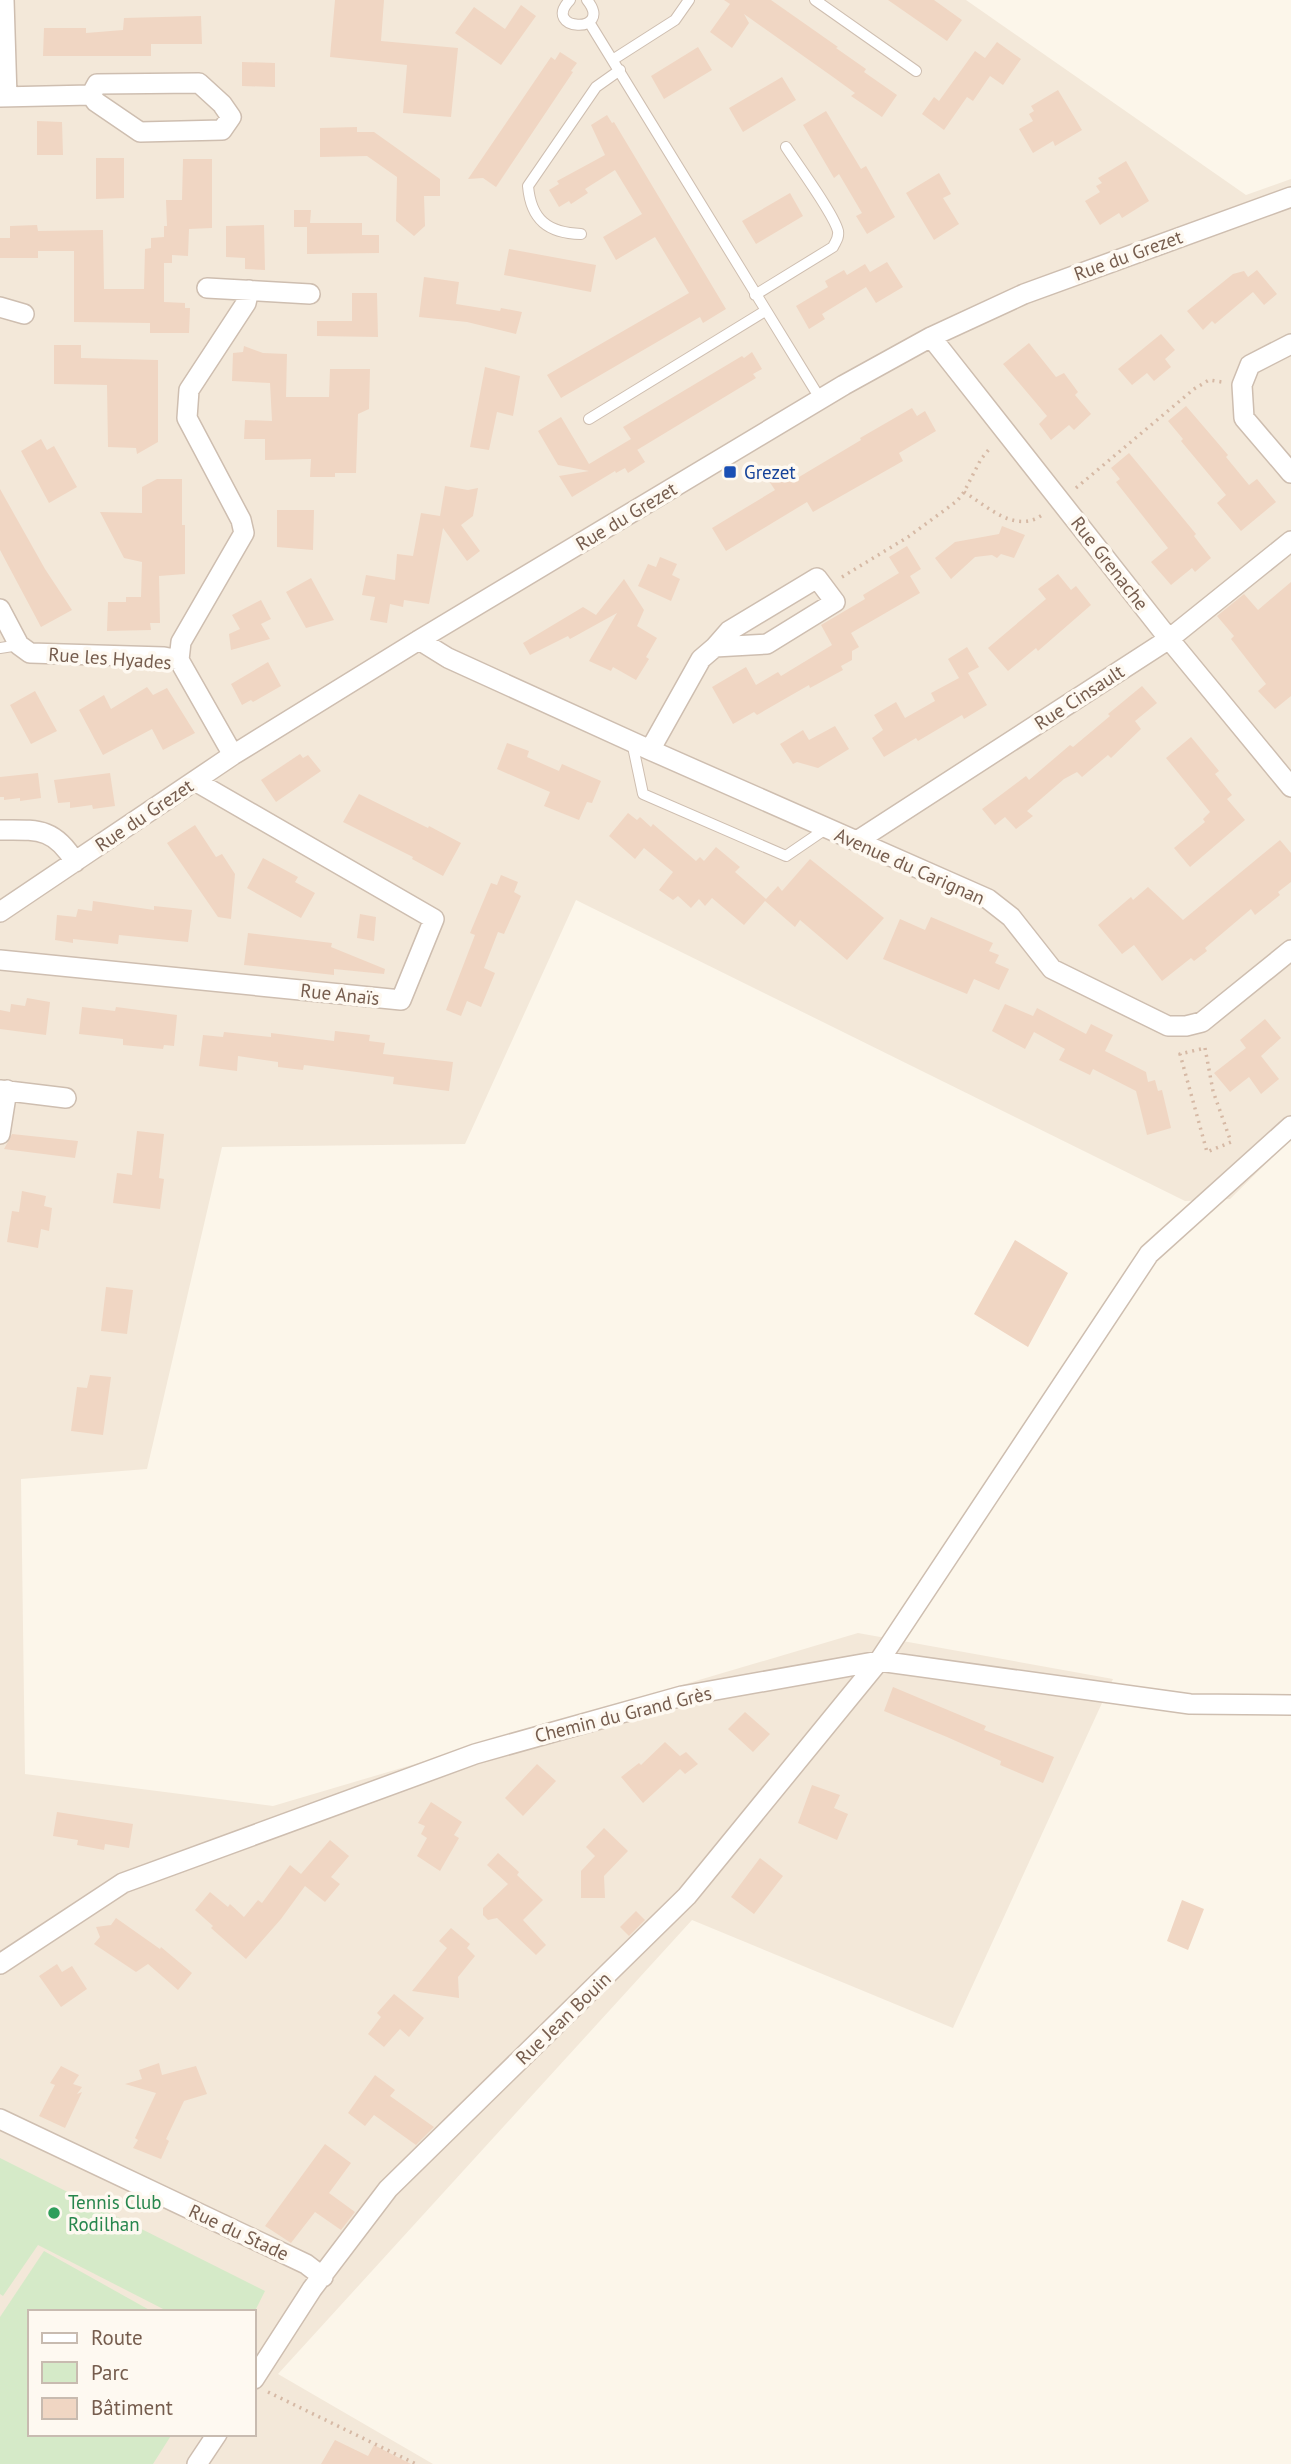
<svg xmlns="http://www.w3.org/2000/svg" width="1291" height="2464" font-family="'PT Sans',sans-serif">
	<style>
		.residential { fill: #f3e8d9; fill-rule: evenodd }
		.green { fill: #d5eac8 }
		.building { fill: #f0d6c3 }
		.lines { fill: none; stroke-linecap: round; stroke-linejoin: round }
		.service-casing { stroke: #cebeb0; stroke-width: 12 }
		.minor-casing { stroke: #cebeb0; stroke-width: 22 }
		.path { stroke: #d6b9a5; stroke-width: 3.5; stroke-dasharray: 2 5; stroke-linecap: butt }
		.service { stroke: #fff; stroke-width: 10 }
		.minor { stroke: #fff; stroke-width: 19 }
		.transit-dot { fill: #1a4fb4; stroke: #fef9f1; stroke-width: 2.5 }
		.leisure-dot { fill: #2e9e5b; stroke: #fef9f1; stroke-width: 2.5 }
		.labels { text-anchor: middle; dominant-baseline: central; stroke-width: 7; stroke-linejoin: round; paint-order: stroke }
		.street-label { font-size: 19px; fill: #765d4e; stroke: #fef9f1 }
		.transit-label { font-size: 19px; fill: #164399; stroke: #fef9f1; text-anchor: start }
		.leisure-label { font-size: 19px; fill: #27864d; stroke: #fef9f1; text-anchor: start }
	</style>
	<rect width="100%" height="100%" fill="#fcf6ea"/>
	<path class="residential" d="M0,0H966L1246,195L1291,179V1139L1230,1199L1185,1201L576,900L465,1144L222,1147L147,1469L21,1479L25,1774L273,1806L858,1633L1113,1679L953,2028L692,1920L278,2374L433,2464H0ZM30,2312H254V2434H30Z"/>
	<path class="green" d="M0,2158L265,2291L254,2313L169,2312L38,2245L3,2296L0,2294Z
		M44,2251L153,2312H30V2434H172L153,2464H0V2317Z"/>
	<path class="building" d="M335,0H384L381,41L458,48L451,117L403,113L407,65L330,57Z
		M724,0H771L838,47L836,48L866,69L864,72L897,95L882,117L851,96L855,93L833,77L744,14L749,23L732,48L710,32L730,4Z
		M888,0H934L962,20L947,41Z
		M521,5L536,16L501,65L455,33L474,7L505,29Z
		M201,16L202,44H151V56H43L44,28H86V33L123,30L124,18Z
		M997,42L1021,59L1003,85L990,76L973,101L967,97L944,130L922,114L934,97L939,101L975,51L985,58Z
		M698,47L712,70L664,99L651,76Z
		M560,52L577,63L571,71L573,72L496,187L483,178L468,179L551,57L555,60Z
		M242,62L275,63V87L242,86Z
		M782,77L796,100L743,132L729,108Z
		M1058,90L1082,130L1055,146L1053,141L1033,153L1019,129L1033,121L1029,114L1034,111L1031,106Z
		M826,111L861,169L866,166L895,217L867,234L856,216L862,213L839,174L834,178L803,125Z
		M607,115L612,123L614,122L726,309L703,323L700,317L561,398L547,375L689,293L655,237L616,260L603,237L642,214L615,170L585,189L588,193L571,204L569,201L559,207L549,190L559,184L557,181L605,155L591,125Z
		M37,121L62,122L63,155H37Z
		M357,127V132H374L440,179V196H424L425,226L414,236L396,221L397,177L367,156L320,157V128Z
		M96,158H124V198L96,199Z
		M183,159H212V228L189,229L188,256L172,255V263H164V302L185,303V308H190L189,333H150V323L74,322V251H38V258H0V238H10V226L37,225L38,231L103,230L104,289H144L145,249L151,248V238L164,237V226H167L166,200H182Z
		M1126,161L1149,201L1122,218L1119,213L1100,225L1085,201L1100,192L1096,186L1102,183L1098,178Z
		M939,173L951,194L943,198L959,224L934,240L906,193Z
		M790,193L803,216L756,244L742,221Z
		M294,210H311L310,223H362V235H379V253L307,254V227H294Z
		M264,225L265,270L245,269V258L226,257V226Z
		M509,249L596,265L591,292L504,275Z
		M887,262L903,287L876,303L866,287L822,314L825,319L809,329L796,306L828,287L825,281L844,270L847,275L865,264L870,272Z
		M1257,270L1277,294L1264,305L1253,292L1215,324L1212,321L1203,330L1187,311L1233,274L1244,271L1248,277Z
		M424,277L459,282L456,304L500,311L501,308L522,312L516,334L467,322L419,317Z
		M352,293H377L378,337L317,336V321H352Z
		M1161,334L1175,350L1165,359L1171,367L1154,381L1147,373L1132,385L1118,369Z
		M1029,343L1056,377L1064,373L1078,392L1075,395L1091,414L1074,430L1069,425L1051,440L1039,424L1047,416L1003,364Z
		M54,345H81V358L158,360V442L137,454L136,448L108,447L107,385L54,384Z
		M244,346L263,353L287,354L286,397H329L330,369H370L369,409L358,414L356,473H335V477H310L311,459L265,460V439H244L245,420L272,421L270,383L232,381L233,353L243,352Z
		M752,352L762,369L753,374L756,378L637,450L635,446L645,462L628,473L625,468L616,473L615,471L572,497L559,476L589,471L558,465L538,431L561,417L589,464L631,439L623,427L742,356L744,358Z
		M485,367L520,376L513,416L497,412L489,450L470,447Z
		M1186,406L1228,455L1226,457L1249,485L1257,479L1276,502L1241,531L1217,503L1226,495L1181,441L1183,439L1168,421Z
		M912,408L917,416L925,411L936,431L899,453L903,461L813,512L807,502L726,551L712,528L775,490L767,478L786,467L794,480L861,440L860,438Z
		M41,439L47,450L54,446L77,487L49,503L21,451Z
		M1129,453L1196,534L1194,536L1211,558L1195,572L1192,568L1171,585L1151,562L1168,548L1116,482L1120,479L1111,468Z
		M157,479H182V525H185V574L159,576L160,623H150L151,630L107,631L108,602H126V597H141L142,562L124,558L100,512L142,513V487Z
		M445,486L468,490L478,488L473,516L461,525L480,551L467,561L443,528L429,604L404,600L403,607L390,604L387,623L370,620L375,597L362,595L366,575L395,580L397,554L413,556L421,513L440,516Z
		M0,489L45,569L72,610L41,627L0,550Z
		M277,510H314L313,550L277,547Z
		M1002,526L1025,535L1014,558L1001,554L997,558L992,555L975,557L951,579L935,558L955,542L999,534Z
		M907,546L921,569L910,576L920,593L851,633L859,647L852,651V660L841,666L843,670L810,688L809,685L757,715L754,712L733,724L712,687L746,667L756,685L778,672L781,676L832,645L821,625L865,599L863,595L899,573L889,557Z
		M660,557L677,564L672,575L680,579L671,601L638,586L648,564L656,567Z
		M1058,574L1071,590L1076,586L1091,605L1038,651L1036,648L1008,671L988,648L1046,599L1038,589Z
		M311,578L334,620L306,628L286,592Z
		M624,579L644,610L637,626L657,638L646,657L649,659L636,680L613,667L611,671L589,661L617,613L570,639L568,636L530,655L523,643L583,607L596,615Z
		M1291,582V696L1275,709L1258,691L1266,684L1231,639L1234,636L1217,616L1244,594L1258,610Z
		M261,600L271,619L261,624L270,639L231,650L229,634L240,629L232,615Z
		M967,647L979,667L968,673L987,705L964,719L962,715L918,741L916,738L884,757L872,738L883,730L874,715L896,702L905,718L935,701L931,693L959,678L948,659Z
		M268,662L281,686L253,702L251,700L242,705L231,684Z
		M1142,686L1157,703L1135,721L1141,729L1111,758L1108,755L1082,777L1077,772L1064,779L1027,811L1033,816L1016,829L1005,817L995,825L982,809L1026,776L1029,780L1070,745L1073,747L1110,716L1108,714Z
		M147,687L153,695L167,688L195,733L163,750L152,729L103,755L79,710L104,695L111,709Z
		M35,691L57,731L31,744L10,705Z
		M835,726L849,749L818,768L797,762L793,764L780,744L803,730L809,740Z
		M1191,737L1219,771L1215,774L1232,795L1227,799L1245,820L1190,867L1174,848L1205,822L1203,819L1210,812L1166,758Z
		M507,743L529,751L527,757L559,771L562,764L601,781L592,803L587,802L579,820L544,806L550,792L497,769Z
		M300,754L303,758L308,755L321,771L276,802L261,780Z
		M38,773L41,798L20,801V798L4,800V797H0V777Z
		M110,773L115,806L93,809L92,805L70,808V802L58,803L54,780Z
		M359,794L428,828L429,826L461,843L443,876L412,859L413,857L343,822Z
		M628,813L637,820L640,817L651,827L653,824L696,861L700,857L704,861L716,847L740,867L735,872L766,899L778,886L782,891L810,859L884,918L847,960L800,920L795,927L765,901L744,925L712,898L705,906L699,899L691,908L678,896L673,900L659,890L673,872L644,848L635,859L609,836Z
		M195,825L216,857L222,854L235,874L231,919L218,917L167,843Z
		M1280,840L1291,853V882L1278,892L1280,895L1255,915L1251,909L1205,948L1207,951L1194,961L1191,958L1162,981L1134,945L1122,954L1098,925L1131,897L1133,900L1148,887L1183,920Z
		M263,858L298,877L295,882L315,893L301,918L247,888Z
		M501,875L518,882L514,892L521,896L504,934L498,932L484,968L495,973L481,1007L467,1001L461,1016L446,1010L475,935L470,933L491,883L497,885Z
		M93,901L154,910V906L192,910L188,942L119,935L118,944L73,939V943L55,940L57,915L76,917L78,909L92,911Z
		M360,914L376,917L374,941L357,938Z
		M931,917L993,943L989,951L999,955L995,963L1009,969L999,990L974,979L967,994L883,959L900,919L925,930Z
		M248,933L332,943L331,947L385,969L384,974L334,969V975L244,965Z
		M27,998L50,1002L46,1035L0,1029V1010L10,1012L11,1004L25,1006Z
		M1005,1004L1033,1016L1037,1008L1086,1034L1091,1024L1113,1035L1105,1051L1146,1072L1148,1082L1155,1080L1158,1091L1162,1090L1171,1128L1147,1135L1136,1091L1093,1069L1090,1075L1059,1060L1065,1049L1034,1032L1025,1049L992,1031Z
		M82,1007L115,1011L116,1007L177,1015L174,1046L164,1045L163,1049L123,1045V1039L79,1034Z
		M1265,1019L1281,1038L1261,1056L1279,1079L1261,1094L1249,1077L1230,1092L1214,1073L1246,1048L1240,1040Z
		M335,1031L370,1035L369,1041L385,1043L383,1054L453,1062L449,1091L393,1084L394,1077L304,1065L303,1070L278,1067V1062L238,1056L237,1071L199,1066L203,1035L223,1037L224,1032L271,1037V1033L334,1041Z
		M137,1131L164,1134L159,1178L164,1179L160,1209L113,1203L117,1173L132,1175Z
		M12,1134L78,1141L75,1158L4,1149Z
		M22,1191L46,1196L44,1206L52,1208L49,1231L41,1229L38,1248L7,1242L12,1211L19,1212Z
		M1015,1240L1068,1273L1028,1347L974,1314Z
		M106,1287L133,1290L127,1334L101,1331Z
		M90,1375L111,1377L103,1435L71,1431L77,1387L87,1388Z
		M893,1687L986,1726L984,1730L1054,1757L1043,1783L1000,1765L1001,1761L947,1737L884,1711Z
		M745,1712L770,1734L753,1752L728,1729Z
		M665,1742L680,1756L686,1752L698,1764L685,1774L680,1769L643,1803L621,1777L639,1763L641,1765Z
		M537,1764L556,1781L523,1816L505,1798Z
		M812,1785L840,1795L834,1808L848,1814L837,1840L798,1823Z
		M431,1802L462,1822L454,1835L459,1838L440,1871L417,1856L427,1838L421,1834L425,1826L418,1823Z
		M57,1812L133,1824L129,1848L105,1844L104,1850L77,1845L78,1840L53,1836Z
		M604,1828L628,1851L604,1876L605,1898H581V1871L595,1856L586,1847Z
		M330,1840L349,1856L331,1877L340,1884L325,1902L305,1886L281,1919L246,1959L211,1928L213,1926L195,1910L210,1892L228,1907L230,1904L244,1917L258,1900L262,1903L290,1865L301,1874Z
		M498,1853L519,1872L517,1875L543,1900L523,1920L546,1945L536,1955L497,1918L488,1920L483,1915V1908L508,1884L487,1865Z
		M760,1858L783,1876L754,1914L731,1897Z
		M1182,1900L1204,1909L1188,1950L1167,1941Z
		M636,1911L645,1920L629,1936L620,1927Z
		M116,1918L160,1949L161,1947L192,1973L178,1990L148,1964L136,1972L94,1944L100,1937L96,1927L111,1925Z
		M451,1928L470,1944L467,1948L475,1956L458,1977L459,1998L412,1991L447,1948L439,1941Z
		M57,1964L62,1972L72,1966L87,1989L61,2007L39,1976Z
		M394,1994L424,2018L409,2037L400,2029L384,2047L368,2034L381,2017L377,2013Z
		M159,2063L162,2075L196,2066L207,2094L184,2101L166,2139L169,2141L161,2159L133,2148L138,2140L135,2138L156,2093L125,2084L142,2079L139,2070Z
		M61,2066L79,2075L73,2084L82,2087L77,2094L82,2092L65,2128L39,2116L55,2085L50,2083Z
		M375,2075L395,2090L390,2096L434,2127L416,2145L374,2115L365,2126L348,2113Z
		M325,2144L351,2163L329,2193L355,2212L341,2230L315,2212L291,2243L265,2226Z
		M335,2440L368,2456L374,2445L411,2464H321Z"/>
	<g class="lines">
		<defs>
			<path id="service" d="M570,0C540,31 615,35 587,0
				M815,0L916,71
				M589,22L821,400
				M614,59L675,20L689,0
				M581,234C548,233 531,220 528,186L596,87L620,70
				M755,295L833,247C836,241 839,238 838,231C834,214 797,164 786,147
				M589,419L765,311
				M0,648L19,645
				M632,742L643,794L786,856L827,828"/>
			<path id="minor" d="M4,0L7,97
				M199,83L222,104L231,117L222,130L140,132L96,102L91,95L97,84Z
				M0,97L91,95
				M207,288L310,294
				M0,307L24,314
				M931,337L1169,639L1291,787
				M1291,344L1250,365L1242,385L1244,418L1291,473
				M0,609L19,645L30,653L164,657L179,660L233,755
				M419,640L448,658L650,750L988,899L1011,917L1052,969L1168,1026H1186L1202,1022L1291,950
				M179,660L181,642L244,533L241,520L187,418L189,390L246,303L249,290
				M650,750L701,659L715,647L767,644L835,602L817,578L729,631L715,647
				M0,830C37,830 54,827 75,862
				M857,841L1169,639L1291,541
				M0,912L233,755L419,640L844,385L931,337L1024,294L1291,197
				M0,960L401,1000L434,919L195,781
				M0,1090L66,1098
				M0,1134L7,1090
				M0,1964L123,1883L475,1754L682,1696L879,1661L1190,1704L1291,1705
				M0,2119L306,2264L323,2277
				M254,2379L312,2289L388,2189L687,1896L879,1661L1149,1254L1291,1126
				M197,2464L217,2434"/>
		</defs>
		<use href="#service" class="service-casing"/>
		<use href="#minor" class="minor-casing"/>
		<path class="path" d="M1076,488L1194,389L1209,380L1222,382
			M964,492C991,509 1017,535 1045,513
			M842,577L908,537L957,501L964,492L981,459L991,447
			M1205,1048L1213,1091L1231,1142L1207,1152L1180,1054Z
			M268,2392L416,2464"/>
		<use href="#service" class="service"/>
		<use href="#minor" class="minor"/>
	</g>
	<rect class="transit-dot" x="723" y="465" width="14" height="14" rx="3.5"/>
	<circle class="leisure-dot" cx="54" cy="2213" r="7"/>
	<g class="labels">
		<g class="street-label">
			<text transform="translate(1128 255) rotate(-20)">Rue du Grezet</text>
			<text transform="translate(626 516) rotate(-31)">Rue du Grezet</text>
			<text transform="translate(1110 563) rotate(52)">Rue Grenache</text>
			<text transform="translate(110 658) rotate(4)">Rue les Hyades</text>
			<text transform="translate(1079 697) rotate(-33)">Rue Cinsault</text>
			<text transform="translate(144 815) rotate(-34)">Rue du Grezet</text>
			<text transform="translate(910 866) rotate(24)">Avenue du Carignan</text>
			<text transform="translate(340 994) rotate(6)">Rue Anaïs</text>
			<text transform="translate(623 1714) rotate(-14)">Chemin du Grand Grès</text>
			<text transform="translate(563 2018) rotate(-44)">Rue Jean Bouin</text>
			<text transform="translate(239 2232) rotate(25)">Rue du Stade</text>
		</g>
		<g class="transit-label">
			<text x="744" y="472">Grezet</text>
		</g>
		<g class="leisure-label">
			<text x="68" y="2202">Tennis Club<tspan x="68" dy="22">Rodilhan</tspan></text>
		</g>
	</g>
	<rect x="28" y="2310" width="228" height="126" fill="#fef9f1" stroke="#c8bbb0" stroke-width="2"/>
	<rect x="42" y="2333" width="35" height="10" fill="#ffffff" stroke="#c8bbb0" stroke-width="2"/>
	<text x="91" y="2345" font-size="21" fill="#765d4e">Route</text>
	<rect x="42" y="2362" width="35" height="21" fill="#d5eac8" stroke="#c8bbb0" stroke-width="2"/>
	<text x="91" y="2380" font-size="21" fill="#765d4e">Parc</text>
	<rect x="42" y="2398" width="35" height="21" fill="#f0d6c3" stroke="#c8bbb0" stroke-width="2"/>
	<text x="91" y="2415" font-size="21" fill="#765d4e">Bâtiment</text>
</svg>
